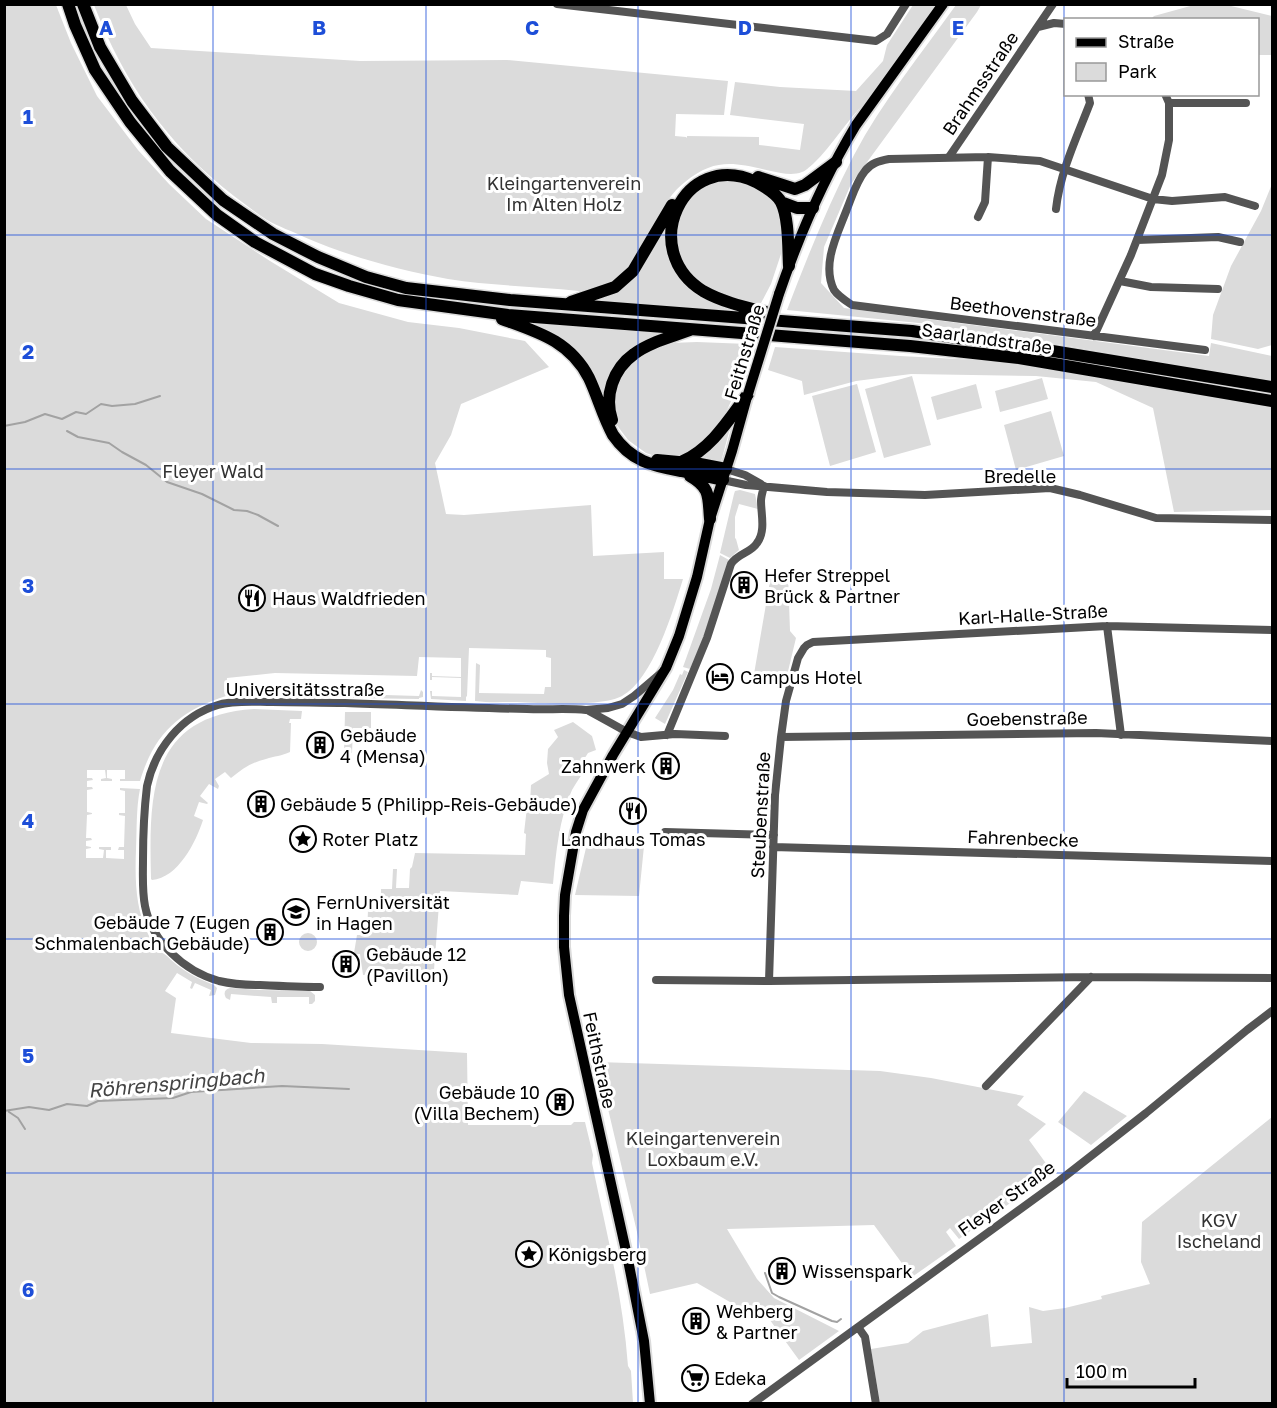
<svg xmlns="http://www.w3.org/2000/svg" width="1277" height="1408" font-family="'Golos Text',sans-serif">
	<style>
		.green { fill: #dbdbdb }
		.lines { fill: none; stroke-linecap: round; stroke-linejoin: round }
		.stream { stroke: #a2a2a2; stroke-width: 2 }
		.major-casing { stroke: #dbdbdb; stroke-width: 14 }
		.highway-casing { stroke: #dbdbdb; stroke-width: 15 }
		.minor { stroke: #545454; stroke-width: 8 }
		.major { stroke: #000; stroke-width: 10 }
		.highway { stroke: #000; stroke-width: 12 }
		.major-bridge-casing { stroke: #dbdbdb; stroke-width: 14; stroke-linecap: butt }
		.major-bridge { stroke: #000; stroke-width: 10 }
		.grid { fill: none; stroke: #1d4ed8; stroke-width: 1.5; stroke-opacity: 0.55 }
		.labels { text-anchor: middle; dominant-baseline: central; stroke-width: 6; stroke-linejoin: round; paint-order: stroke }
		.street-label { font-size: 18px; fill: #000; stroke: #fff }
		.park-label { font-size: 18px; fill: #323232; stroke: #fff }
		.poi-label { font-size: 18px; fill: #000; stroke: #fff; text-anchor: start }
		.water-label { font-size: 20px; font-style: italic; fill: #434343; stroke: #fff }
		.grid-label { font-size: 20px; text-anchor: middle; font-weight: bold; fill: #1d4ed8; stroke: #fff; stroke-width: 6; stroke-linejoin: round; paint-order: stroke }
	</style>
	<rect width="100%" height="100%" fill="#fff"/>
	<path class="green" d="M56,5L71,43L97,96L138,150L169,184L206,219L270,261L339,303L408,322L459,328L525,341L549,367L461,404L451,435L435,463L446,514L464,515L591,505L593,556L664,552V579H683C673,611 653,679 622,696C602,707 541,703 517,702C503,702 489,703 475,701L476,663L480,665L479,693L544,694L545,687H551V658L546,657V650L469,648L467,696L466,697V701L431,699L430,691H432V696L461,697V678L432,677V680H430V673H432V676L461,677V658L419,657L417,676L275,673L227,678L226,696C179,711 154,734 140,781H120V779H125V770H107V778L112,779V781H101V779L106,778L105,770H87V778H92L93,780L87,781V787H92L93,789L87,790V812L92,813V814L87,815L86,838H91L92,840L86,841V846L91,847V848L86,849V858H103L104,850L99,849V847H111V850H106V858L124,859V850H118L119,847H124L125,816L119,815V813H125V791L120,790V788L140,789C136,809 137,829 136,849C135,879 135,909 149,936C152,941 155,948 159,951C162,953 165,954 167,956C181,970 196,978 214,985L217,988L215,995L209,996L211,990L195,983L192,989L190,988L192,982L177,973L165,991L176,998L171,1033L251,1043L322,1044L467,1053L468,1125H571L574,1122H585L593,1155L592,1163C606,1230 623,1297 628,1366L631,1371L633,1403H5L4,5Z
		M94,5H126L135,24L151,48L360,61L507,60L728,81L724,115L676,114L675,136L686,137L687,138V136L759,137V145L800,150L804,124L730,115L735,82L780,87L856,91L883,61L887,45L913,5H935L866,102C846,121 833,145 813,164C809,167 806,171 802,172C792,176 781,173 771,171C735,163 716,157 685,182C644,214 642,288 579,291C535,286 491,286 448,279C398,270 351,257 304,237C292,231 279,227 267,220C256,213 245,204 234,196C166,143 125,84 94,5Z
		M956,5H981L977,12L851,184L824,247L821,283L844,308L1209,356L1211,343L1272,356V382L1220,372L1062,345L959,330L929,324L787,310C807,258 828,205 854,155C882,102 921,54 956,5Z
		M1194,5H1227L1272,16V55H1258V20L1151,19L1154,16Z
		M725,178L763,189L776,204L780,212L783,241L782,251L771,284L760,305L728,296L707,286L690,272L678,253L675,223L694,190Z
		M1272,184V345L1258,349L1211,339L1213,315L1231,266L1261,211Z
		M664,230H666C666,249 669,262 680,277L745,313L590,301L640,270L651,255Z
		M525,323L672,333L637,346L603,400C582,355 575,339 525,323Z
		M697,342L748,344L732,399L724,417L706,442L680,457L655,456L646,453L628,440L616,424L614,392L623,372L638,357L660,346L671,343Z
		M775,347L900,356L977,360L1022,365L1272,406V510L1174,512L1153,408L1096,382L1036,376L911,374L856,381L804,395L802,381L768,370Z
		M912,376L931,445L884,458L865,389Z
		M1042,378L1048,399L1000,412L995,391Z
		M857,384L876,452L830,466L812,396Z
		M976,384L982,408L937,420L931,397Z
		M1051,411L1064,456L1016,470L1004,425Z
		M733,417L721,462L698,459Z
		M740,490L755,494L758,509L739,504L735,517V538L736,539L739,550L730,558L720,553L734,494L735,491Z
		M720,555L729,560L703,639L690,669L683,667L711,589Z
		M788,574L790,631L796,638L784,688L754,674L771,575Z
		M684,670L688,672L665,724L655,718L673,690L680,674L682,675Z
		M240,686L275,687V692L307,693L308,688H309V694H306V696H234V690Z
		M383,690H384L385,695L419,696L421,690L423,692V697L419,698V699L353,698V694L382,695Z
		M254,709L302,711L301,719H290L289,723H291L290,752C282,756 274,756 266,759C252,762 242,769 231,778L225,772L215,779L219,786L218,789L209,784L200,796L208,803L207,804L199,802L194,816L203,820C196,842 178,878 152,880L151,879C149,795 148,716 254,709Z
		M345,712H371V728H353L352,753H344Z
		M573,722L592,736L596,750L588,753L581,764L585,769C581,776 576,783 572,790C559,819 556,853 553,884L521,881L518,895L440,891L434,970H398L363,975L360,954L332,957L336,953H354L357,935H367L368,910H375L381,897V889H392L393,869H397L396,888H409L410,869L412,867L415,853L525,855L526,834L524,833L527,807H525V803H530L531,785L549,774L547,763L548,749L558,737L554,730Z
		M589,835L645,836L639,896L575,895Z
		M299 942a9 9 0 1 1 18 0a9 9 0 1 1-18 0Z
		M230,988L260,990L310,991L315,995V1001L312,1004H309V997H277V1003H272L271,997L231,994L230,1000L226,998C223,993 225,989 230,988Z
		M597,1062L880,1071L931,1078L1024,1096L1017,1105L1046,1124L1029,1140L1053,1173L959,1239L950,1228L946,1232L956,1246L912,1277L874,1225L727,1229L757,1279L774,1298L839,1331L799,1360L767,1316L761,1320L697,1283L650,1294L637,1232Z
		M1084,1091L1127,1116L1091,1145L1058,1122Z
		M1272,1117V1403H880L871,1349L908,1343L923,1331L988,1314L991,1347L1032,1343L1029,1307L1043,1311L1065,1308L1102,1299L1101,1296L1150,1284L1141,1262L1142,1222Z"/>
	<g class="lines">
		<path class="stream" d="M4,426L25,422L45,414L62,419L76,412L86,414L101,404L112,406L135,404L160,396
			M67,431L78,437L109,443L122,452L146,465L167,482L202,494L234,510L247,511L258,515L278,526
			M4,1111L29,1107L49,1110L67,1104L87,1106L98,1101L173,1098L191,1092L282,1086L349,1089
			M9,1112L18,1118L25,1129
			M765,1273L772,1293L779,1297L832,1321L837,1322L841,1319"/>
		<defs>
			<path id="major" d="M779,294C799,236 824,178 856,125L943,4
				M650,1404L644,1341L628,1260L569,995L564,947V916L565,895L576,832L583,810L613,755L666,668L679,636L697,577L710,519L732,451L747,397"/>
			<path id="highway" d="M68,4L75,25L95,70L130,122L170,171L217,215L255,242L315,274L349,286L398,300L508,315L910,346L1019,358L1272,401
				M83,4L100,47L132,101L167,147L223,200L273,234L318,257L366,277L406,288L510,300L912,331L957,338L1016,345L1272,387
				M758,177L795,189L805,185L836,162
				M781,202L797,208H813
				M571,302L615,287L633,271L672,205
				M773,314C750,308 724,303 703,291C637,250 683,148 756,182C765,187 776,193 781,202C789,218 788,248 789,266
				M502,319C538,332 570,341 589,378C598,397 603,417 613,435C631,461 652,466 681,471C695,474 709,477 723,480
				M612,420C604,396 613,369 634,354C650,342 672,337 690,330
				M657,460L700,464L726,469
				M683,461C712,448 729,419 748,394
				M690,476C711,488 708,497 710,519"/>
		</defs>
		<use href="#major" class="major-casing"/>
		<use href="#highway" class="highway-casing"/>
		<path class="minor" d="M557,4L876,41L887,34L906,4
			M1038,27L1054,23L1066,24
			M1169,103H1246
			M949,157L1053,4
			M1056,209C1060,172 1077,137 1090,103L1088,94
			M978,217L985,202L988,157
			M1137,240L1218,237L1240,242
			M1120,281L1151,287L1218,289
			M1094,336L1131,255L1162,175L1169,140V103L1165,94
			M1205,350L852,305C846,301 838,296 834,290C821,264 838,233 847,209C852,197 856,182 865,171C871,163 879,161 889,159L988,157L1040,161L1153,199L1172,201L1225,197L1255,206
			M726,469L745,475L761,484
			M723,480L746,485L827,492L925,495L1050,488L1080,495L1156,518L1272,520
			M1107,626L1121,735
			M589,711L609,722L627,732L641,737L675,734L725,736
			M667,735L707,638L731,564C738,553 751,553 757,543C766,531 761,514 761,501C761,496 763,491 764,486
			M781,737L1096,733L1272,741
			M665,832L774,835
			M773,847L1272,861
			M656,980L769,981L1092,977L1272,978
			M769,981L775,795L781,737L786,701L798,658L804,648L807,645L813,642L1107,626L1272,630
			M320,987C300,987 280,986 260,985C247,985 232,984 219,981C184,971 152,942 145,906C142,891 143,875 143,860C143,835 144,811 147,786C155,749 181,716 218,705C235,700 255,702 272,702C297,702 321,703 345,703C406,705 466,708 527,709C547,710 567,708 586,710L608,708L622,704L634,696L661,673
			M986,1086L1091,977
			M858,1327L865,1337L876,1404
			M752,1404L1059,1181L1146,1113L1247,1030L1272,1011"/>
		<use href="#major" class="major"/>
		<use href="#highway" class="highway"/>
		<defs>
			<path id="major-bridge" d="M748,394L779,294"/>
		</defs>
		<use href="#major-bridge" class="major-bridge-casing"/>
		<use href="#major-bridge" class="major-bridge"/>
	</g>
	<path class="grid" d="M213,4V1404M426,4V1404M638,4V1404M851,4V1404M1064,4V1404M4,235H1272M4,469H1272M4,704H1272M4,939H1272M4,1173H1272"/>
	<defs>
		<symbol id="building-ring" viewBox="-11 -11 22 22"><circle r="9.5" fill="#fff" stroke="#000" stroke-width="1.5"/><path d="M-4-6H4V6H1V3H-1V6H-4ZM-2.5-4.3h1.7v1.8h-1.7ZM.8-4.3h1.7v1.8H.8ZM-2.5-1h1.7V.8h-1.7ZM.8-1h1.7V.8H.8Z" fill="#000"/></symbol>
		<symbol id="restaurant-ring" viewBox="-11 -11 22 22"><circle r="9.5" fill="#fff" stroke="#000" stroke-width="1.5"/><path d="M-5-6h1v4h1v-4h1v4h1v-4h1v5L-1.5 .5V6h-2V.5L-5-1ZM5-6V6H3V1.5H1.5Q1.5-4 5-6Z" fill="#000"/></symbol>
		<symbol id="hotel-ring" viewBox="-11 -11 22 22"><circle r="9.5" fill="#fff" stroke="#000" stroke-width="1.5"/><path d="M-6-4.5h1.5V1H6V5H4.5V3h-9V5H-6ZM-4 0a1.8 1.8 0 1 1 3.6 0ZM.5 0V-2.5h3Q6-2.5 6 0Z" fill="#000"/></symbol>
		<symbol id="sight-ring" viewBox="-11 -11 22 22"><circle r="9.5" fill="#fff" stroke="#000" stroke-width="1.5"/><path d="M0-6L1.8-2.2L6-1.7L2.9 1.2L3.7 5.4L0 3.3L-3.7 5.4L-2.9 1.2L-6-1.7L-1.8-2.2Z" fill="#000"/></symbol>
		<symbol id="university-ring" viewBox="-11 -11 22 22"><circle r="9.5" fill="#fff" stroke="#000" stroke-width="1.5"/><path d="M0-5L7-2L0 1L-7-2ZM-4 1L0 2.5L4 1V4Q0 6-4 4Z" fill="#000"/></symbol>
		<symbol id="supermarket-ring" viewBox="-11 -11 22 22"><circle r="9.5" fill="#fff" stroke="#000" stroke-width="1.5"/><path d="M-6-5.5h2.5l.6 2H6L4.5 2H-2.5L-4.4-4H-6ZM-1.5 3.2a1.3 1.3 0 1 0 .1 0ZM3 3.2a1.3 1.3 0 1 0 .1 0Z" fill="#000"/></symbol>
	</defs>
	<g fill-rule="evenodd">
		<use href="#building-ring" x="729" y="570" width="30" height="30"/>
		<use href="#restaurant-ring" x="237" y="583" width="30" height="30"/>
		<use href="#hotel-ring" x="705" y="662" width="30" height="30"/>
		<use href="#building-ring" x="305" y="730" width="30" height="30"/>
		<use href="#building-ring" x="651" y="751" width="30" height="30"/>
		<use href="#building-ring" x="246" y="789" width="30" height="30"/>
		<use href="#restaurant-ring" x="618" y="796" width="30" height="30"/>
		<use href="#sight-ring" x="288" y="824" width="30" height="30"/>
		<use href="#university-ring" x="281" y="897" width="30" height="30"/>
		<use href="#building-ring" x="255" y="917" width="30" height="30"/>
		<use href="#building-ring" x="331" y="949" width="30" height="30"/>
		<use href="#building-ring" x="545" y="1087" width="30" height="30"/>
		<use href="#sight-ring" x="514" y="1239" width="30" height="30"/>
		<use href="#building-ring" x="767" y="1256" width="30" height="30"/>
		<use href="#building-ring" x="681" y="1306" width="30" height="30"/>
		<use href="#supermarket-ring" x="680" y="1363" width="30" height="30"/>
	</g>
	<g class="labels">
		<g class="street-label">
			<text transform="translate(980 83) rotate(-56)">Brahmsstraße</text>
			<text transform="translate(1023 311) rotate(7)">Beethovenstraße</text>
			<text transform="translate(987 338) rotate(8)">Saarlandstraße</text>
			<text transform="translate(744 352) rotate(-73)">Feithstraße</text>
			<text x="1020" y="476">Bredelle</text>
			<text transform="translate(1033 614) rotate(-3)">Karl-Halle-Straße</text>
			<text x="305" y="689">Universitätsstraße</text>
			<text transform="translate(1027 718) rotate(-1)">Goebenstraße</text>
			<text transform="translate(760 815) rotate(-87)">Steubenstraße</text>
			<text transform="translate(1023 838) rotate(2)">Fahrenbecke</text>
			<text transform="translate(600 1060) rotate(78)">Feithstraße</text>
			<text transform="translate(1006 1198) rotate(-36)">Fleyer Straße</text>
		</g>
		<g class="park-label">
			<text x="564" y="183">Kleingartenverein<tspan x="564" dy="21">Im Alten Holz</tspan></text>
			<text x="213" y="471">Fleyer Wald</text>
			<text x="703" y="1138">Kleingartenverein<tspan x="703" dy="21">Loxbaum e.V.</tspan></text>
			<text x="1219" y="1220">KGV<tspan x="1219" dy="21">Ischeland</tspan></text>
		</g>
		<g class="poi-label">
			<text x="764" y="575">Hefer Streppel<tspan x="764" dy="21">Brück &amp; Partner</tspan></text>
			<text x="272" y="598">Haus Waldfrieden</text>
			<text x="740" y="677">Campus Hotel</text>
			<text x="340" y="735">Gebäude<tspan x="340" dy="21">4 (Mensa)</tspan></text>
			<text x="646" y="766" text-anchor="end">Zahnwerk</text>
			<text x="280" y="804">Gebäude 5 (Philipp-Reis-Gebäude)</text>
			<text x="322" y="839">Roter Platz</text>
			<text x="633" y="839" text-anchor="middle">Landhaus Tomas</text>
			<text x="316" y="902">FernUniversität<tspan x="316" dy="21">in Hagen</tspan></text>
			<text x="250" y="922" text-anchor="end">Gebäude 7 (Eugen<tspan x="250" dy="21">Schmalenbach Gebäude)</tspan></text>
			<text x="366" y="954">Gebäude 12<tspan x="366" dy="21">(Pavillon)</tspan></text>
			<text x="540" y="1092" text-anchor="end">Gebäude 10<tspan x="540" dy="21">(Villa Bechem)</tspan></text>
			<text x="548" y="1254">Königsberg</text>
			<text x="802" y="1271">Wissenspark</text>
			<text x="716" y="1311">Wehberg<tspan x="716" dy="21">&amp; Partner</tspan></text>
			<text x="714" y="1378">Edeka</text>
		</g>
		<g class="water-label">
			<text transform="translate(176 1082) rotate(-5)">Röhrenspringbach</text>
		</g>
	</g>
	<g class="grid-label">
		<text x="106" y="35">A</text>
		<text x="319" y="35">B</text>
		<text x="532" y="35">C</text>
		<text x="745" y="35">D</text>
		<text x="958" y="35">E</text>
		<text x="28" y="124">1</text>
		<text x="28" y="359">2</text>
		<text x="28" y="593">3</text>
		<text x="28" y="828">4</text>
		<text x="28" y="1063">5</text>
		<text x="28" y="1297">6</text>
	</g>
	<rect width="1277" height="1408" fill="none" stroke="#000000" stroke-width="12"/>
	<rect x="1064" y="18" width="195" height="78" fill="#ffffff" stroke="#999999" stroke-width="1.5"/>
	<rect x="1076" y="38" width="30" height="9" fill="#000000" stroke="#999999" stroke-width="1.5"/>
	<text x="1118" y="48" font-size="18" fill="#000000">Straße</text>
	<rect x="1076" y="63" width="30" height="18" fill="#dbdbdb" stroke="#999999" stroke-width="1.5"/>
	<text x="1118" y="78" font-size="18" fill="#000000">Park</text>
	<path d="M1067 1378v9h128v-9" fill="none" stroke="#000000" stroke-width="3"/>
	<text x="1076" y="1378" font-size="18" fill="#000000" stroke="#ffffff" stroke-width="4.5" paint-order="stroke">100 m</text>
</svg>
